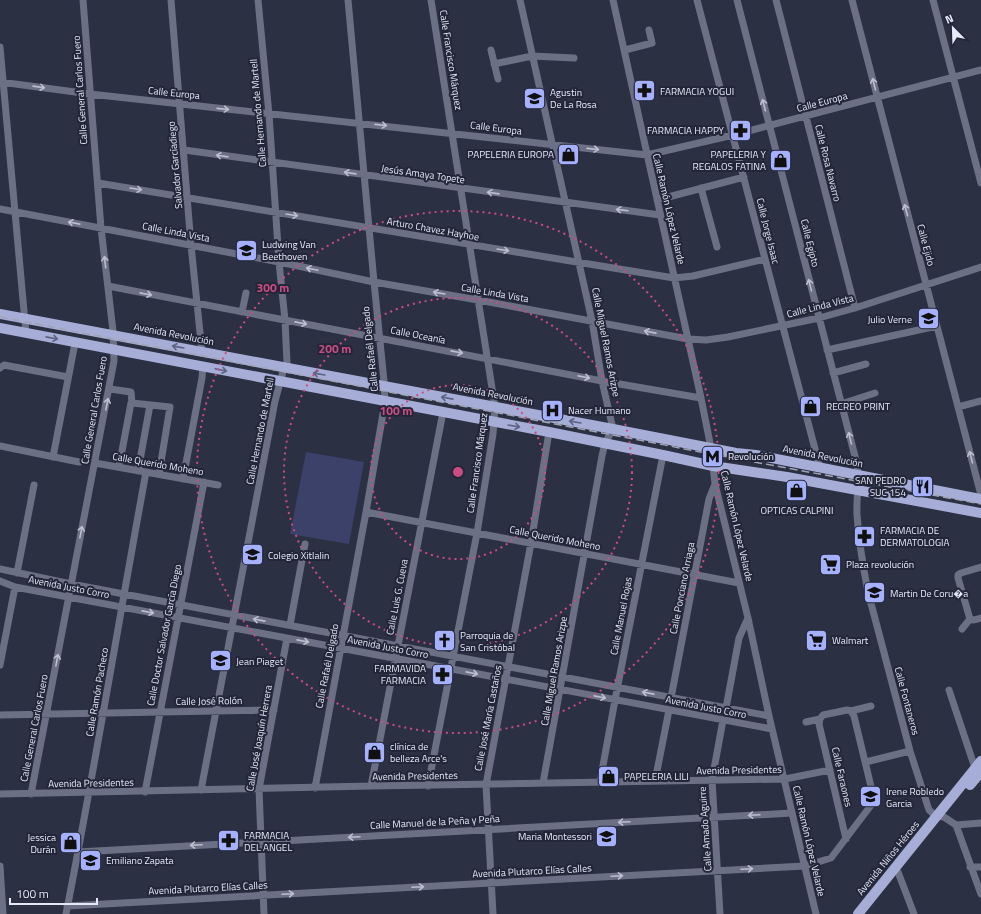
<svg xmlns="http://www.w3.org/2000/svg" width="981" height="914" font-family="'Titillium Web',sans-serif">
	<style>
		.green { fill: #3b4169 }
		.lines { fill: none; stroke-linecap: round; stroke-linejoin: round }
		.street { stroke: #6c7085; stroke-width: 7 }
		.primary { stroke: #a6aed8; stroke-width: 10 }
		.rail { stroke: #a1a4b3; stroke-width: 1.5; stroke-dasharray: 8 4; stroke-linecap: butt }
		.oneway { stroke: #bbbfce }
		.oneway2 { stroke: #5e6381 }
		.ring { fill: none; stroke: #cb4c82; stroke-width: 2; stroke-dasharray: 2 4 }
		.labels { text-anchor: middle; dominant-baseline: central; stroke-width: 4; stroke-linejoin: round; paint-order: stroke }
		.street-label { font-size: 10px; fill: #e6e9f6; stroke: #232639 }
		.poi-label { font-size: 10px; fill: #e6e9f6; stroke: #232639; text-anchor: start }
		.centre { fill: #cb4c82; stroke: #232639; stroke-width: 2 }
		.ring-label { font-size: 12px; text-anchor: middle; font-weight: bold; fill: #cb4c82; stroke: #232639; stroke-width: 4; stroke-linejoin: round; paint-order: stroke }
	</style>
	<rect width="100%" height="100%" fill="#2c3043"/>
	<path class="green" d="M306,452L364,462L349,544L290,534Z"/>
	<g class="lines">
		<path class="street" d="M171,0L191,245L202,352
			M520,0L592,321L602,381L613,429L605,443L602,456L543,783
			M613,0L701,398L711,448L715,484L748,618L769,716L816,914
			M697,0L820,468
			M737,0L857,464C860,481 856,498 857,515C859,541 863,567 868,592L910,751L929,810L936,816L944,817L956,825L981,894
			M776,0L855,308
			M852,0L981,495
			M933,0L981,183
			M0,47L26,333
			M491,50L498,79
			M625,50L652,43L649,30
			M494,64L532,56L574,58
			M0,82L90,94L647,155L733,135L981,70
			M184,150L660,215
			M98,183L674,278L693,276L765,259
			M701,188L717,247
			M657,200L744,177
			M0,209L279,262L374,282L478,300L688,339L706,340L728,337L819,318L855,308L981,267
			M108,286L602,381L701,398
			M242,312L246,293
			M827,350L937,326
			M0,368L4,365L68,377
			M833,373L866,364
			M110,389L131,392L132,403L170,407L159,474
			M841,404L875,393
			M958,407L981,401
			M0,446L79,462
			M53,457L75,343
			M95,463L218,485
			M119,467L131,403
			M138,471L150,405
			M183,479L202,378L203,366
			M366,512L739,583
			M0,569L71,584L769,716
			M17,573L34,485
			M0,581L15,587L772,729
			M970,619L958,578V575L961,573L981,567
			M970,619L974,620L981,618
			M290,625L305,544
			M962,629L970,619
			M0,665L15,587
			M949,690L975,768
			M671,698L709,499L715,484
			M726,708L739,638L748,618
			M0,715L274,710
			M820,719L819,724L846,839
			M806,722L820,719L823,715L847,710L851,711L871,706
			M866,762L910,751
			M655,781L669,710
			M600,782L615,700L663,455
			M371,786L443,412
			M428,786L477,533L493,434L495,407L431,0
			M315,788L366,512L385,402L384,381L374,282L348,0
			M201,790L275,401L284,368L287,363L285,320L279,262L269,114L258,0
			M145,792L204,482
			M0,794L371,786L785,779L830,770
			M31,794L114,361L113,331L101,228L83,0
			M956,825L981,823
			M78,852L792,813
			M0,866L3,914
			M970,867H981
			M895,868L898,872L914,914
			M67,906L805,866L831,858L872,804L874,799L854,716L851,711
			M66,914C95,767 119,619 146,472
			M264,914L259,789L287,638
			M493,914L486,785L531,543L549,432
			M720,914L712,780L723,720"/>
		<path class="primary" d="M0,314L613,429L736,453L756,455L981,499
			M0,328L549,432L663,455L713,466L787,477L981,513
			M970,785L981,772
			M858,914L981,761"/>
		<path class="rail" d="M0,317L706,453L981,504"/>
	</g>
	<defs><path id="oneway-shaft" d="M-6 0H5M1.5-3L5.5 0L1.5 3" fill="none" stroke-width="1.6" stroke-linecap="round" stroke-linejoin="round"/></defs>
	<g class="oneway">
		<use href="#oneway-shaft" transform="translate(874 84) rotate(-104)"/>
		<use href="#oneway-shaft" transform="translate(39 87) rotate(8)"/>
		<use href="#oneway-shaft" transform="translate(764 105) rotate(-104)"/>
		<use href="#oneway-shaft" transform="translate(223 109) rotate(6)"/>
		<use href="#oneway-shaft" transform="translate(381 125) rotate(6)"/>
		<use href="#oneway-shaft" transform="translate(593 149) rotate(6)"/>
		<use href="#oneway-shaft" transform="translate(222 156) rotate(-172)"/>
		<use href="#oneway-shaft" transform="translate(350 173) rotate(-172)"/>
		<use href="#oneway-shaft" transform="translate(136 189) rotate(9)"/>
		<use href="#oneway-shaft" transform="translate(493 193) rotate(-172)"/>
		<use href="#oneway-shaft" transform="translate(622 210) rotate(-173)"/>
		<use href="#oneway-shaft" transform="translate(906 210) rotate(-105)"/>
		<use href="#oneway-shaft" transform="translate(292 215) rotate(9)"/>
		<use href="#oneway-shaft" transform="translate(74 223) rotate(-169)"/>
		<use href="#oneway-shaft" transform="translate(503 250) rotate(9)"/>
		<use href="#oneway-shaft" transform="translate(105 262) rotate(-97)"/>
		<use href="#oneway-shaft" transform="translate(312 269) rotate(-168)"/>
		<use href="#oneway-shaft" transform="translate(810 285) rotate(-104)"/>
		<use href="#oneway-shaft" transform="translate(439 293) rotate(-170)"/>
		<use href="#oneway-shaft" transform="translate(146 294) rotate(11)"/>
		<use href="#oneway-shaft" transform="translate(301 323) rotate(11)"/>
		<use href="#oneway-shaft" transform="translate(650 332) rotate(-169)"/>
		<use href="#oneway-shaft" transform="translate(457 352) rotate(11)"/>
		<use href="#oneway-shaft" transform="translate(584 377) rotate(11)"/>
		<use href="#oneway-shaft" transform="translate(107 404) rotate(-79)"/>
		<use href="#oneway-shaft" transform="translate(850 438) rotate(-104)"/>
		<use href="#oneway-shaft" transform="translate(971 457) rotate(-104)"/>
		<use href="#oneway-shaft" transform="translate(81 532) rotate(-79)"/>
		<use href="#oneway-shaft" transform="translate(148 612) rotate(11)"/>
		<use href="#oneway-shaft" transform="translate(259 620) rotate(-169)"/>
		<use href="#oneway-shaft" transform="translate(303 641) rotate(11)"/>
		<use href="#oneway-shaft" transform="translate(57 660) rotate(-79)"/>
		<use href="#oneway-shaft" transform="translate(472 673) rotate(11)"/>
		<use href="#oneway-shaft" transform="translate(648 693) rotate(-169)"/>
		<use href="#oneway-shaft" transform="translate(600 697) rotate(11)"/>
		<use href="#oneway-shaft" transform="translate(754 815) rotate(177)"/>
		<use href="#oneway-shaft" transform="translate(624 822) rotate(177)"/>
		<use href="#oneway-shaft" transform="translate(354 837) rotate(177)"/>
		<use href="#oneway-shaft" transform="translate(196 845) rotate(177)"/>
		<use href="#oneway-shaft" transform="translate(747 869) rotate(-3)"/>
		<use href="#oneway-shaft" transform="translate(617 876) rotate(-3)"/>
		<use href="#oneway-shaft" transform="translate(418 887) rotate(-3)"/>
		<use href="#oneway-shaft" transform="translate(288 894) rotate(-3)"/>
	</g>
	<g class="oneway2">
		<use href="#oneway-shaft" transform="translate(52 338) rotate(11)"/>
		<use href="#oneway-shaft" transform="translate(178 347) rotate(-170)"/>
		<use href="#oneway-shaft" transform="translate(221 370) rotate(12)"/>
		<use href="#oneway-shaft" transform="translate(319 374) rotate(-170)"/>
		<use href="#oneway-shaft" transform="translate(447 398) rotate(-169)"/>
		<use href="#oneway-shaft" transform="translate(575 422) rotate(-170)"/>
		<use href="#oneway-shaft" transform="translate(514 426) rotate(10)"/>
	</g>
	<g class="ring">
		<circle cx="458" cy="472" r="87"/>
		<circle cx="458" cy="472" r="174"/>
		<circle cx="458" cy="472" r="261"/>
	</g>
	<defs>
		<symbol id="pharmacy-square" viewBox="-11 -11 22 22"><rect x="-9" y="-9" width="18" height="18" rx="4" fill="#a5b1fc" stroke="#232639"/><path d="M-2-6h4v4h4v4h-4v4h-4v-4h-4v-4h4Z" fill="#111"/></symbol>
		<symbol id="school-square" viewBox="-11 -11 22 22"><rect x="-9" y="-9" width="18" height="18" rx="4" fill="#a5b1fc" stroke="#232639"/><path d="M0-5L7-2L0 1L-7-2ZM-4 1L0 2.5L4 1V4Q0 6-4 4Z" fill="#111"/></symbol>
		<symbol id="shop-square" viewBox="-11 -11 22 22"><rect x="-9" y="-9" width="18" height="18" rx="4" fill="#a5b1fc" stroke="#232639"/><path d="M-5-2.5h2.3a2.7 3.5 0 0 1 5.4 0H5L5.5 6h-11ZM-1.5-2.5h3a1.5 2.3 0 0 0-3 0Z" fill="#111"/></symbol>
		<symbol id="hospital-square" viewBox="-11 -11 22 22"><rect x="-9" y="-9" width="18" height="18" rx="4" fill="#a5b1fc" stroke="#232639"/><path d="M-5-5h3v3.5h4V-5h3V5h-3V1.5h-4V5h-3Z" fill="#111"/></symbol>
		<symbol id="metro-square" viewBox="-11 -11 22 22"><rect x="-9" y="-9" width="18" height="18" rx="4" fill="#a5b1fc" stroke="#232639"/><path d="M-5.5 5V-5H-3L0 0L3-5H5.5V5H3V-.5L0 4L-3-.5V5Z" fill="#111"/></symbol>
		<symbol id="restaurant-square" viewBox="-11 -11 22 22"><rect x="-9" y="-9" width="18" height="18" rx="4" fill="#a5b1fc" stroke="#232639"/><path d="M-5-6h1v4h1v-4h1v4h1v-4h1v5L-1.5 .5V6h-2V.5L-5-1ZM5-6V6H3V1.5H1.5Q1.5-4 5-6Z" fill="#111"/></symbol>
		<symbol id="supermarket-square" viewBox="-11 -11 22 22"><rect x="-9" y="-9" width="18" height="18" rx="4" fill="#a5b1fc" stroke="#232639"/><path d="M-6-5.5h2.5l.6 2H6L4.5 2H-2.5L-4.4-4H-6ZM-1.5 3.2a1.3 1.3 0 1 0 .1 0ZM3 3.2a1.3 1.3 0 1 0 .1 0Z" fill="#111"/></symbol>
		<symbol id="church-square" viewBox="-11 -11 22 22"><rect x="-9" y="-9" width="18" height="18" rx="4" fill="#a5b1fc" stroke="#232639"/><path d="M-1.2-6h2.4v3.5h3.3v2.4h-3.3V6h-2.4V-.1h-3.3v-2.4h3.3Z" fill="#111"/></symbol>
	</defs>
	<g fill-rule="evenodd">
		<use href="#pharmacy-square" x="632" y="78" width="25" height="25"/>
		<use href="#school-square" x="522" y="86" width="25" height="25"/>
		<use href="#pharmacy-square" x="728" y="118" width="25" height="25"/>
		<use href="#shop-square" x="556" y="142" width="25" height="25"/>
		<use href="#shop-square" x="768" y="148" width="25" height="25"/>
		<use href="#school-square" x="234" y="238" width="25" height="25"/>
		<use href="#school-square" x="916" y="306" width="25" height="25"/>
		<use href="#shop-square" x="798" y="394" width="25" height="25"/>
		<use href="#hospital-square" x="540" y="398" width="25" height="25"/>
		<use href="#metro-square" x="700" y="444" width="25" height="25"/>
		<use href="#restaurant-square" x="910" y="474" width="25" height="25"/>
		<use href="#shop-square" x="784" y="478" width="25" height="25"/>
		<use href="#pharmacy-square" x="852" y="524" width="25" height="25"/>
		<use href="#school-square" x="240" y="542" width="25" height="25"/>
		<use href="#supermarket-square" x="818" y="552" width="25" height="25"/>
		<use href="#school-square" x="862" y="580" width="25" height="25"/>
		<use href="#supermarket-square" x="804" y="628" width="25" height="25"/>
		<use href="#church-square" x="432" y="628" width="25" height="25"/>
		<use href="#school-square" x="208" y="648" width="25" height="25"/>
		<use href="#pharmacy-square" x="430" y="662" width="25" height="25"/>
		<use href="#shop-square" x="362" y="740" width="25" height="25"/>
		<use href="#shop-square" x="596" y="764" width="25" height="25"/>
		<use href="#school-square" x="858" y="784" width="25" height="25"/>
		<use href="#school-square" x="594" y="824" width="25" height="25"/>
		<use href="#pharmacy-square" x="216" y="828" width="25" height="25"/>
		<use href="#shop-square" x="58" y="830" width="25" height="25"/>
		<use href="#school-square" x="78" y="848" width="25" height="25"/>
	</g>
	<g class="labels">
		<g class="street-label">
			<text transform="translate(451 60) rotate(81)">Calle Francisco Márquez</text>
			<text transform="translate(80 90) rotate(-94)">Calle General Carlos Fuero</text>
			<text transform="translate(174 93) rotate(6)">Calle Europa</text>
			<text transform="translate(822 102) rotate(-15)">Calle Europa</text>
			<text transform="translate(258 113) rotate(-95)">Calle Hernando de Martell</text>
			<text transform="translate(496 128) rotate(7)">Calle Europa</text>
			<text transform="translate(828 163) rotate(76)">Calle Rosa Navarro</text>
			<text transform="translate(175 165) rotate(-95)">Salvador Garcíadiego</text>
			<text transform="translate(423 174) rotate(8)">Jesús Amaya Topete</text>
			<text transform="translate(669 209) rotate(77)">Calle Ramón López Velarde</text>
			<text transform="translate(433 229) rotate(10)">Arturo Chavez Hayhoe</text>
			<text transform="translate(768 231) rotate(76)">Calle Jorge Isaac</text>
			<text transform="translate(176 232) rotate(11)">Calle Linda Vista</text>
			<text transform="translate(810 243) rotate(76)">Calle Egipto</text>
			<text transform="translate(926 245) rotate(75)">Calle Ejido</text>
			<text transform="translate(495 293) rotate(10)">Calle Linda Vista</text>
			<text transform="translate(820 306) rotate(-14)">Calle Linda Vista</text>
			<text transform="translate(174 334) rotate(11)">Avenida Revolución</text>
			<text transform="translate(418 335) rotate(11)">Calle Oceanía</text>
			<text transform="translate(606 342) rotate(79)">Calle Miguel Ramos Arizpe</text>
			<text transform="translate(370 349) rotate(-96)">Calle Rafaél Delgado</text>
			<text transform="translate(493 394) rotate(11)">Avenida Revolución</text>
			<text transform="translate(94 410) rotate(-80)">Calle General Carlos Fuero</text>
			<text transform="translate(260 431) rotate(-79)">Calle Hernando de Martell</text>
			<text transform="translate(823 456) rotate(11)">Avenida Revolución</text>
			<text transform="translate(477 463) rotate(-82)">Calle Francisco Márquez</text>
			<text transform="translate(158 464) rotate(10)">Calle Querido Moheno</text>
			<text transform="translate(737 526) rotate(77)">Calle Ramón López Velarde</text>
			<text transform="translate(555 538) rotate(11)">Calle Querido Moheno</text>
			<text transform="translate(69 587) rotate(11)">Avenida Justo Corro</text>
			<text transform="translate(682 588) rotate(-79)">Calle Ponciano Arriaga</text>
			<text transform="translate(397 597) rotate(-79)">Calle Luis G. Cueva</text>
			<text transform="translate(621 616) rotate(-79)">Calle Manuel Rojas</text>
			<text transform="translate(164 635) rotate(-79)">Calle Doctor Salvador García Diego</text>
			<text transform="translate(388 647) rotate(11)">Avenida Justo Corro</text>
			<text transform="translate(327 666) rotate(-79)">Calle Rafaél Delgado</text>
			<text transform="translate(554 671) rotate(-80)">Calle Miguel Ramos Arizpe</text>
			<text transform="translate(97 692) rotate(-80)">Calle Ramón Pacheco</text>
			<text transform="translate(209 701) rotate(-1)">Calle José Rolón</text>
			<text transform="translate(907 701) rotate(75)">Calle Fontaneros</text>
			<text transform="translate(706 707) rotate(11)">Avenida Justo Corro</text>
			<text transform="translate(488 718) rotate(-79)">Calle José María Castaños</text>
			<text transform="translate(34 728) rotate(-79)">Calle General Carlos Fuero</text>
			<text transform="translate(259 738) rotate(-80)">Calle José Joaquín Herrera</text>
			<text transform="translate(739 770) rotate(-1)">Avenida Presidentes</text>
			<text transform="translate(415 776) rotate(-1)">Avenida Presidentes</text>
			<text transform="translate(842 777) rotate(77)">Calle Faraones</text>
			<text transform="translate(91 783) rotate(-1)">Avenida Presidentes</text>
			<text transform="translate(435 822) rotate(-3)">Calle Manuel de la Peña y Peña</text>
			<text transform="translate(705 829) rotate(-94)">Calle Amado Aguirre</text>
			<text transform="translate(809 841) rotate(77)">Calle Ramón López Velarde</text>
			<text transform="translate(888 858) rotate(-51)">Avenida Niños Héroes</text>
			<text transform="translate(532 871) rotate(-3)">Avenida Plutarco Elías Calles</text>
			<text transform="translate(208 888) rotate(-3)">Avenida Plutarco Elías Calles</text>
		</g>
		<g class="poi-label">
			<text x="660" y="91">FARMACIA YOGUI</text>
			<text x="550" y="92">Agustin<tspan x="550" dy="12">De La Rosa</tspan></text>
			<text x="724" y="130" text-anchor="end">FARMACIA HAPPY</text>
			<text x="554" y="154" text-anchor="end">PAPELERIA EUROPA</text>
			<text x="766" y="154" text-anchor="end">PAPELERIA Y<tspan x="766" dy="12">REGALOS FATINA</tspan></text>
			<text x="262" y="244">Ludwing Van<tspan x="262" dy="12">Beethoven</tspan></text>
			<text x="912" y="319" text-anchor="end">Julio Verne</text>
			<text x="826" y="406">RECREO PRINT</text>
			<text x="568" y="410">Nacer Humano</text>
			<text x="728" y="456">Revolución</text>
			<text x="906" y="480" text-anchor="end">SAN PEDRO<tspan x="906" dy="12">SUC 154</tspan></text>
			<text x="797" y="510" text-anchor="middle">OPTICAS CALPINI</text>
			<text x="880" y="530">FARMACIA DE<tspan x="880" dy="12">DERMATOLOGIA</tspan></text>
			<text x="268" y="555">Colegio Xitlalin</text>
			<text x="846" y="564">Plaza revolución</text>
			<text x="890" y="593">Martin De Coru�a</text>
			<text x="460" y="635">Parroquia de<tspan x="460" dy="12">San Cristóbal</tspan></text>
			<text x="832" y="640">Walmart</text>
			<text x="236" y="661">Jean Piaget</text>
			<text x="426" y="668" text-anchor="end">FARMAVIDA<tspan x="426" dy="12">FARMACIA</tspan></text>
			<text x="390" y="746">clínica de<tspan x="390" dy="12">belleza Arce's</tspan></text>
			<text x="624" y="776">PAPELERIA LILI</text>
			<text x="886" y="791">Irene Robledo<tspan x="886" dy="12">Garcia</tspan></text>
			<text x="244" y="835">FARMACIA<tspan x="244" dy="12">DEL ANGEL</tspan></text>
			<text x="592" y="836" text-anchor="end">Maria Montessori</text>
			<text x="56" y="837" text-anchor="end">Jessica<tspan x="56" dy="12">Durán</tspan></text>
			<text x="106" y="860">Emiliano Zapata</text>
		</g>
	</g>
	<circle cx="458" cy="472" r="6" class="centre"/>
	<g class="ring-label">
		<text x="273" y="292">300 m</text>
		<text x="335" y="353">200 m</text>
		<text x="396" y="415">100 m</text>
	</g>
	<g transform="translate(953 28) rotate(337)" stroke="#232639" stroke-width="3" paint-order="stroke">
	<path d="M0-3L7 15L0 10L-7 15Z" fill="#e6e9f6"/>
	<text y="-6" font-size="11" font-weight="bold" text-anchor="middle" fill="#e6e9f6">N</text>
	</g>
	<path d="M10 898v6h87v-6" fill="none" stroke="#e6e9f6" stroke-width="2"/>
	<text x="16" y="898" font-size="12" fill="#e6e9f6" stroke="#232639" stroke-width="3" paint-order="stroke">100 m</text>
</svg>
